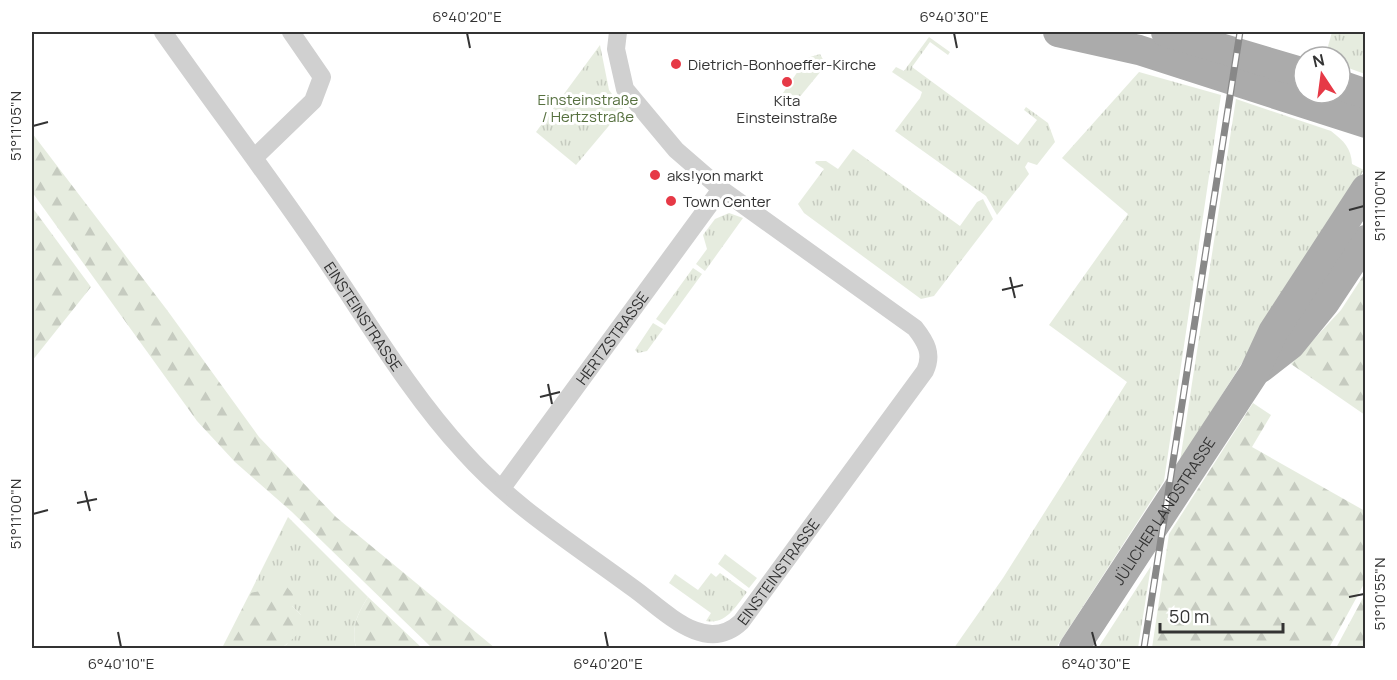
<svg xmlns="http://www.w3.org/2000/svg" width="1397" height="680" font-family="Manrope,sans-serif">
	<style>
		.grass { fill: url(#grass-tufts) }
		.forest { fill: url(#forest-firs) }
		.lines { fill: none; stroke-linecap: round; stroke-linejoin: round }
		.minor { stroke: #d0d0d0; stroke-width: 18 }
		.primary { stroke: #ababab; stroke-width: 30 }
		.rail-casing { stroke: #888; stroke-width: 7 }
		.rail { stroke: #fff; stroke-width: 4.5; stroke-dasharray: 14; stroke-linecap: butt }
		.ticks { fill: none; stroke: #333; stroke-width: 2 }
		.poi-dot { fill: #e63946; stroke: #fff; stroke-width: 2 }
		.labels { text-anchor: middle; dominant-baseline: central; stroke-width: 6; stroke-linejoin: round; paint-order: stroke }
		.poi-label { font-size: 15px; fill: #333; stroke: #fff; text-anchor: start }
		.park-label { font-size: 15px; fill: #56703f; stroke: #fff }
		.street-label { font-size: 15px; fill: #333; stroke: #fff }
		.neatline { fill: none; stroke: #333; stroke-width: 2 }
		.ticks-label { font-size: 15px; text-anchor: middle; fill: #333 }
	</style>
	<defs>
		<pattern id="grass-tufts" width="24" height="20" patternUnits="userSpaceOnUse" patternTransform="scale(1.5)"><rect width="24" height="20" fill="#e6ecdf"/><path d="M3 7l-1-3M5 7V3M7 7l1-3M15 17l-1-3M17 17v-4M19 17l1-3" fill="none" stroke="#c6cbc0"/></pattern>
		<pattern id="forest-firs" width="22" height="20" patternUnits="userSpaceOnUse" patternTransform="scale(1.5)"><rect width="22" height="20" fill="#e6ecdf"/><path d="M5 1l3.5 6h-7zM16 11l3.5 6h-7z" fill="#c6cbc0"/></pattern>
	</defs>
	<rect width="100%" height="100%" fill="#fff"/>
	<path class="grass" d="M1332,32H1365V74L1340,65V57H1325Z
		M929,37L950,52L948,55L930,42L912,67L1018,145L1037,120L1024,110L1026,107L1048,123L1055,142L1037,165L1028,162L1025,167L1029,174L997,215L986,196L895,131L920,98L922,92L892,72L896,67L904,71Z
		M600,45L609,90L623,109L576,165L536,132Z
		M820,54L826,65L798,99L790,104L784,103L783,93L807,58Z
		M1139,72L1221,95L1164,481L1056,648H954L1003,578L1127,382L1049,325L1128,214L1062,158Z
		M1236,99L1331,131C1344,141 1351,148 1352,164L1364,170L1180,461Z
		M853,149L960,226L977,202L983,199L993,219L934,296L921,299L804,213L798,204L824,169L815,163L816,161H826L838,169Z
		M729,213L743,218L705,271L696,264L707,249L703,235L715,219Z
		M693,268L702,274L665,325L656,319Z
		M653,323L663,329L647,351L638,353L635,350Z
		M288,517L368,597C357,614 351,628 356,648H282L287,644L301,615L292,606L250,593Z
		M725,554L757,578L749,588L718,564Z
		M1151,566L1138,648H1098Z
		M711,573L716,577L720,573L747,592C736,606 726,625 706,621L711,613L669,583L675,574L698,590Z"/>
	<path class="forest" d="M32,133L167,310L259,437L336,517L495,648H432L292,512L235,462L197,421L32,192Z
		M32,207L91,287L32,361Z
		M1365,273V415L1291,364L1341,310Z
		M1253,403L1271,415L1252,447L1365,511V582L1329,648H1152L1169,534Z
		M286,586L293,594L292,606L301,615L305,628L282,648H222L250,593Z
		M1365,594V648H1336Z
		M368,597L422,648H356C351,628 357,614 368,597Z"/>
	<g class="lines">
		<g class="minor">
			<path id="s1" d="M163,32C215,106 270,178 321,253C367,320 409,392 464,452C512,506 575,545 633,588C664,610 705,656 741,622L925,371C933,354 926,342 915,328L721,189L676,150L625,89L616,49L618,32"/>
			<path d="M255,157L313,101L322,77L291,32"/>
			<path id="s2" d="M502,488L721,189"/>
		</g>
		<g class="primary">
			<path d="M1058,32L1139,50L1366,123"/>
			<path d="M1166,32L1304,73"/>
			<path d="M1340,85L1366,94"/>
			<path d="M1259,369L1290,345L1325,302L1366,240"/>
			<path id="s3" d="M1074,648L1254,373L1273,332L1366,189"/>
		</g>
		<defs>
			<path id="rail" d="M1144,648L1240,32"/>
		</defs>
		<use href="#rail" class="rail-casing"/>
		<use href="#rail" class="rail"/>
	</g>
	<path class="ticks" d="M467,33L470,48M954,33L957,48M33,126L48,122M1349,210L1364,206M1010,277L1015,298M1002,290L1023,285M548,384L552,404M540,397L560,392M85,491L90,511M77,503L97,499M33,514L48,510M1349,597L1364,594M118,632L121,647M605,632L608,647M1092,632L1096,647"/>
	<g class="poi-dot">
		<circle cx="676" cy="64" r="6"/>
		<circle cx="787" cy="82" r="6"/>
		<circle cx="655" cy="175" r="6"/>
		<circle cx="671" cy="201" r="6"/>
	</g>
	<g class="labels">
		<g class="poi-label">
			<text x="688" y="64">Dietrich-Bonhoeffer-Kirche</text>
			<text x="787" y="100" text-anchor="middle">Kita<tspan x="787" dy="17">Einsteinstraße</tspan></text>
			<text x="667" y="175">aks!yon markt</text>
			<text x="683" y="201">Town Center</text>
		</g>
		<g class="park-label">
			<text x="588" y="99">Einsteinstraße<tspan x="588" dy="17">/ Hertzstraße</tspan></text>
		</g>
		<g class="street-label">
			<text stroke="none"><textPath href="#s1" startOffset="348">EINSTEINSTRASSE</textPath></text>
			<text stroke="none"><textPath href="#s2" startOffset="186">HERTZSTRASSE</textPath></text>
			<text stroke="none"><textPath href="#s3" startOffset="164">JÜLICHER LANDSTRASSE</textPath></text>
			<text stroke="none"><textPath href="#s1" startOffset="922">EINSTEINSTRASSE</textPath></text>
		</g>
	</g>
	<rect width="1397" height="680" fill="none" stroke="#ffffff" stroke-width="66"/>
	<g transform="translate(1322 75) rotate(347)"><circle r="28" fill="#ffffff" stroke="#adadad" stroke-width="1.5"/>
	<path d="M0-4.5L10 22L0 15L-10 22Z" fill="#e63946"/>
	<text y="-9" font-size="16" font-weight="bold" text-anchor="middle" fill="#333333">N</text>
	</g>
	<path d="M1160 623v9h123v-9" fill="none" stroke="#333333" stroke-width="3"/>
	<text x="1169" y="623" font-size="18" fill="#333333" stroke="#ffffff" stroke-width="4.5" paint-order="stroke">50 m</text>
	<rect x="33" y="33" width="1331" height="614" class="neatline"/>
	<g class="ticks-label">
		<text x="467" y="22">6°40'20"E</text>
		<text x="954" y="22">6°40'30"E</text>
		<text transform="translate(16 126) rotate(-90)" y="5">51°11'05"N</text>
		<text transform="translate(1380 206) rotate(-90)" y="5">51°11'00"N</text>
		<text transform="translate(16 514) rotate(-90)" y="5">51°11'00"N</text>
		<text transform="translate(1380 594) rotate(-90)" y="5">51°10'55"N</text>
		<text x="121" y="669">6°40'10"E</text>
		<text x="608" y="669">6°40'20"E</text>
		<text x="1096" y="669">6°40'30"E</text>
	</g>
</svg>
